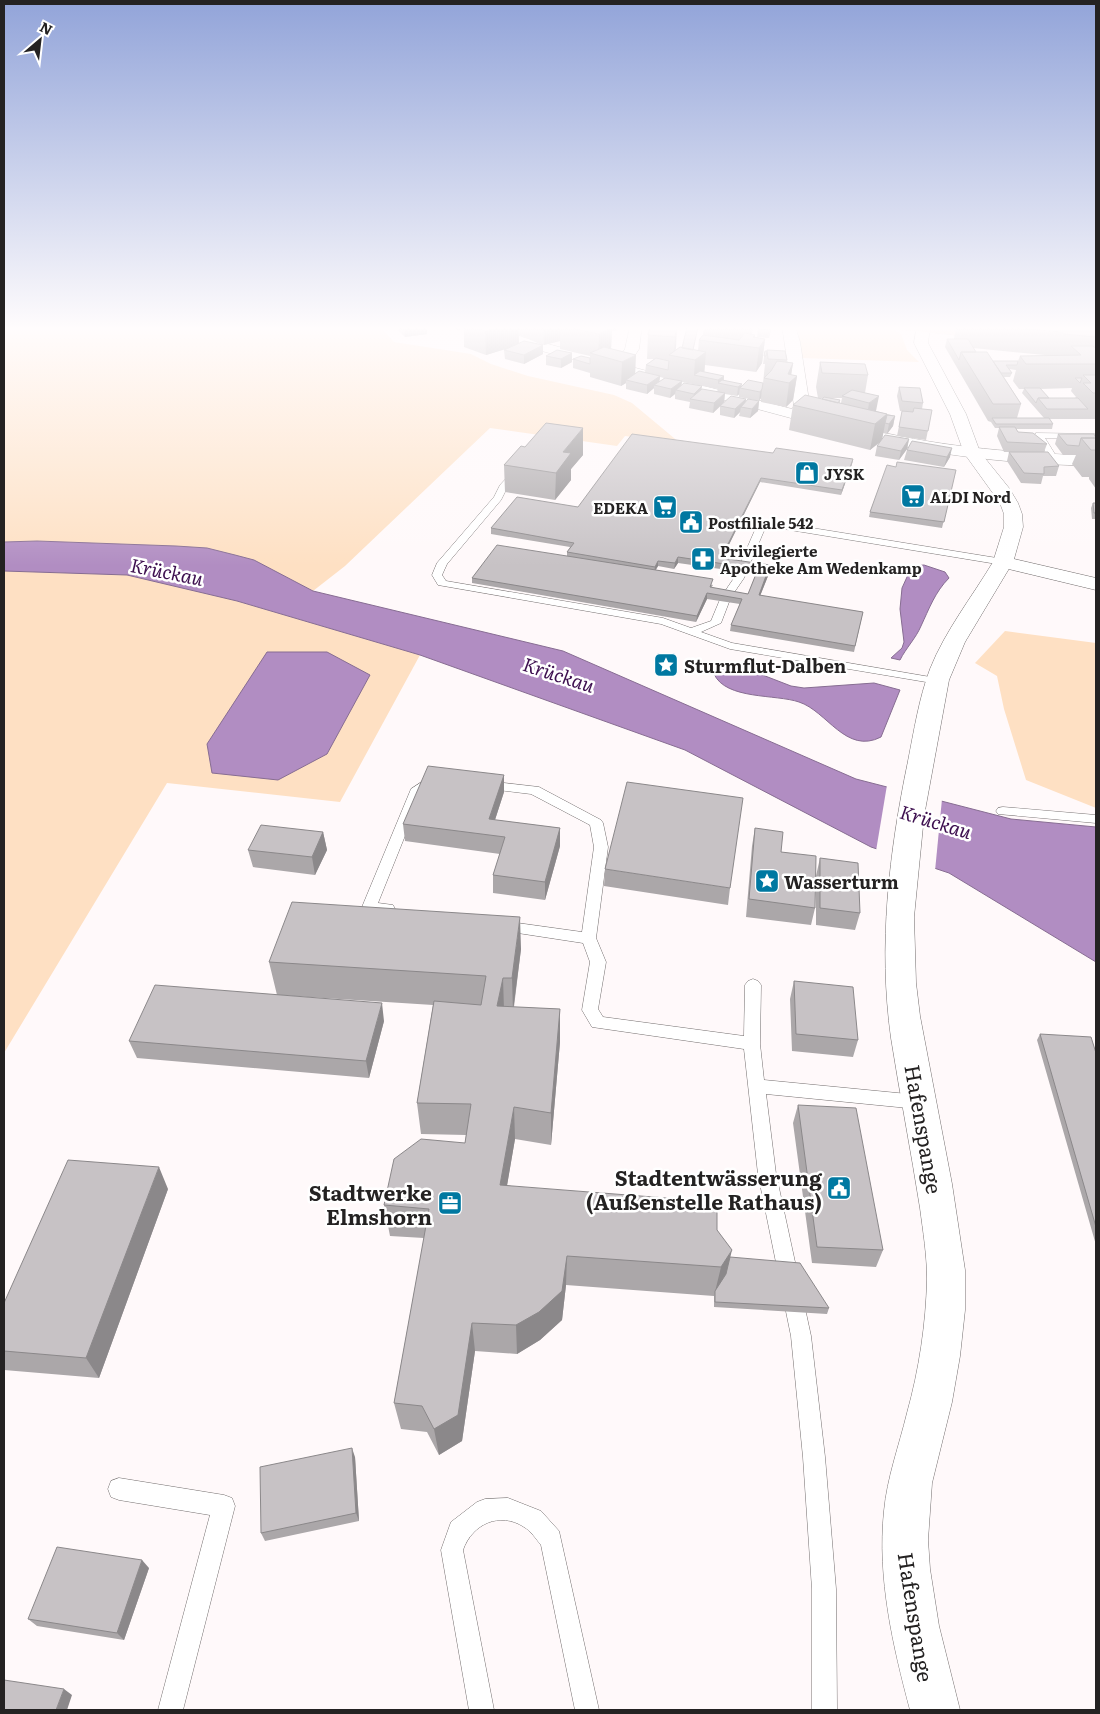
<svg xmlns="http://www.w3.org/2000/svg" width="1100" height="1714" font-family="Literata,serif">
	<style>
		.green { fill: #fee0c3 }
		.water { fill: #b18dc2; stroke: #876d92 }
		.pier { fill: #fff9fa }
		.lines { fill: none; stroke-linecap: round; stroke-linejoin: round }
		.service-casing { stroke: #746f6f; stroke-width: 1 }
		.minor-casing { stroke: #746f6f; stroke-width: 1 }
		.tertiary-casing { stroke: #746f6f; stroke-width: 1 }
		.secondary-casing { stroke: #746f6f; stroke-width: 1 }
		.primary-casing { stroke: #d8d7d7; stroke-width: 1 }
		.service { fill: #fff; fill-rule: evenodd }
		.minor { fill: #fff; fill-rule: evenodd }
		.tertiary { fill: #fff; fill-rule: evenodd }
		.secondary { fill: #fff; fill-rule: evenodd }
		.primary { fill: #facdbe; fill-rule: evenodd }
		.wall { fill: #aba7a9; fill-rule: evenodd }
		.shaded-wall { fill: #8b888a }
		.building { fill: #c7c2c5; stroke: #8b888a }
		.labels { text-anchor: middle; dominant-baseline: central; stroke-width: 5; stroke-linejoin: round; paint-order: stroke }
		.far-poi-label { font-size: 15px; font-weight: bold; fill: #242222; stroke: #fff; text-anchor: start }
		.poi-label { font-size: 18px; font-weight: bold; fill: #242222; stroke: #fff; text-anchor: start }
		.water-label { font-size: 19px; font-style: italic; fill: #3d0f4f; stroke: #fff }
		.near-street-label { font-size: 21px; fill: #242222; stroke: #fff }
		.near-poi-label { font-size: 21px; font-weight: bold; fill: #242222; stroke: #fff; text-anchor: end }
	</style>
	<rect width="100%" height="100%" fill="#fff9fa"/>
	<path class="green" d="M4,326H380L394,342L471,354L491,364L528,376L614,395L632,403L680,443L625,436L617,446L490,428L345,566L313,591L254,560L207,548L37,541L4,542Z
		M797,326C822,326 881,321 901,334L907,350L919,362L802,358Z
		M4,571L127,575L237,601L420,655L340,802L167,783L4,1053Z
		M1005,631L1096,643V808L1026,780L1004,709L997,676L975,663Z"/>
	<path class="water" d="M37,541L176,546L207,548L235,555L254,560L313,591L563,651L856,779L1011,819L1096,827V962L949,873L871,847L685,750L420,655L237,601L127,575L4,571V542Z
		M924,565L945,572L949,578C935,592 929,609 921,626C916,638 906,648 900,660L891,658L902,648L904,642L900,609L902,588L912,566Z
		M267,652H327L370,675L327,754L278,780L212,773L207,744Z
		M729,667L760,674L791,686L804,688L874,683L900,690L881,737C846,755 827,711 799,702C776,694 726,700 714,674L717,670Z"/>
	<path class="pier" d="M887,785L942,799L935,871L876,851Z"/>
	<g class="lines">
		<defs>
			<path id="service" d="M1036,433L1096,434V438H1045L1058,459L1054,462L1051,461L1035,435Z
				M517,469L521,472L507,488L501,500L447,564L442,575L446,581L663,618L691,628L711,621L721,597L734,578L758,523L763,520L1003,559L1008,562L1003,565L766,526L744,578L731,597L721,623L701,632L732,643L942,679L944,681L942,683L938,684L730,649L661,624L438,585L432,575L437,563L494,497L500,485L514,470Z
				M434,774L440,778L423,791L378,903L393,905L395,909L393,913L388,914L364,911L362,907L411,789Z
				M487,781L539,787L601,820L603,823L608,847L596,938L606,962L598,1009L603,1017L744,1036L745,985L748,981L753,979L758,981L761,985L760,1044L764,1080L918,1095L924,1097L926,1102L924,1107L918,1109L766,1094L776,1174L811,1336L825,1457L836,1589L837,1710H812V1589L803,1457L791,1336L758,1174L744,1049L592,1027L582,1010L590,962L583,943L498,930L496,926L498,922L503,921L582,932L594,847L590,825L531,794L482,788L481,785L482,782Z
				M1003,807L1096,815V823L998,814L996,811L998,808Z
				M119,1478L224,1495L232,1498L235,1506L183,1710H158L210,1515L119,1500L111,1497L108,1489L111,1481Z
				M508,1498L541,1511L559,1531L599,1710H575L541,1545C536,1539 531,1531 524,1527C500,1511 472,1524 463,1550L494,1710H469L441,1550L451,1522L477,1502L485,1499Z"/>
			<path id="minor" d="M483,326H500L522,337L615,362L625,349L630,326H642L639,349L628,366L792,409L794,406L782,326H795L800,342L810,407L806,412L834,420L836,423L834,426L828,428L512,343Z
				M872,430C946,448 1020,453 1096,456V466C1019,464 942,457 866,438L864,435L866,432Z"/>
			<path id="tertiary" d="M1003,556L1010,558L1013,562L965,642L949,680L924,816L914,917L916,983L920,1016L952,1184L965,1270V1310L960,1356L952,1402L932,1483L928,1540L930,1569L939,1626L960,1710H910C893,1646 877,1578 884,1511C887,1478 899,1446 907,1413C919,1370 926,1324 927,1279C927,1255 923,1231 920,1208C911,1151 900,1095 891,1038C878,945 889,853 908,761C914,731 919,698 930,669C945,631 972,597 993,562L996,558Z"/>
			<path id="secondary" d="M917,326L930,327L928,343L966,414L980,452L1009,488L1018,503L1022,514L1023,527L1014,559L1096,578V590L996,566L993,562L1004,527V514L1000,503L964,453L950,414L914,343Z"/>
			<path id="primary" d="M899,326H942L993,331L1000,335L993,339L906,330Z"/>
		</defs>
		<use href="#service" class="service-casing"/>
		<use href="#minor" class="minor-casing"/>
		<use href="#tertiary" class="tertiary-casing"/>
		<use href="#secondary" class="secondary-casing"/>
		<use href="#primary" class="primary-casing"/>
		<use href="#service" class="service"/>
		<use href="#minor" class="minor"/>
		<use href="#tertiary" class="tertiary"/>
		<use href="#secondary" class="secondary"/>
		<use href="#primary" class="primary"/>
	</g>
	<path class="wall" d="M397,326H427V334L405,337L397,329Z
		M452,326H616V331H612L611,348L635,374L645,373L646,365L654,359H647L648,335L650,328L649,326H677L675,351L682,348L698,327L693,350L698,351L699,340L703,336L704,326H753L752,334L755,335V338L765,339L762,363L756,372L705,365L704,372L724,376V380L742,386L763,383L765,364H763L765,351L786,356L787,362L793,363L791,375L797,376L793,400L786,407L761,402V398L759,401L739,397V394L737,396L725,394L724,402L746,399L745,403L759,401L758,411L750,418L739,416L740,412L734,418L720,415V406L724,403L713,413L689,408L690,402L675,399V394L670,398L654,394V388L647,394L626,389V383L621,386L590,377V373L573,368V359L590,358V356L560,349V341L543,345V354L524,364L505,359L504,350L508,348L486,355L464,347V329L457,330ZM519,335L542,345L519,343ZM660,377L664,378L659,382ZM682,382L718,389L717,392L681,385Z
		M772,326L769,338L757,337L758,329Z
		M956,326H1060L1081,327L1079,326H1096V327H1086L1096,328V419H1049L1053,424L1052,429H1016L1018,432L1047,444L1044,452L1059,466L1056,476H1043L1041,484L1021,483L1007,461L1009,452H1004L997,436L999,428H995L991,422L988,421L945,347L947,339H954ZM973,348L1055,356H1020L1018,361H993L976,352ZM1009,369L1016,370L1013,381L1019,389H1024L1022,393L1044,418H1017L1021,404L1004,377H1010L1012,373ZM1072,388L1071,391L1076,397L1075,398H1049L1040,389Z
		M572,353V362L561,368L546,365V356Z
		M820,362L868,375L865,393L876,411L895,416L893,426L887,434L883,433L882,438L909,439L907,449L899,460L875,456L877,446L879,443L870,450L789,430L793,405L822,399L823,398H818L816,387ZM831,398H842L841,403H840V400Z
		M899,387L923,403L922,409L932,410L926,440L897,436L902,411H900L897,396Z
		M1058,434L1096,437V489L1089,479V477H1082L1072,464L1076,455H1063L1055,444Z
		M525,447L583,455L571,469V480L555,500L505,492L504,465Z
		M907,450L950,457L944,467L904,460Z
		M773,453L853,459L852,464L841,495L760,482L722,558L770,571L760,596L863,612L854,652L730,631L731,625L740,604L707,599L696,622L472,583V578L567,556V552L570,547L491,534V528L578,507ZM678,563L756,574L748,594L711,588L713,585L656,570L658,566L674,569Z
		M956,470L942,528L869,517L870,512Z
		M1093,503H1096V519H1092L1091,508Z
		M504,775V792L495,820L560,828V846L545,900L493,893V875L500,854L405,841L403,824Z
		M755,828L781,852L815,908L811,925L746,917L752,846Z
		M323,832L327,850L315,875L253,867L248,850Z
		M820,858L860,913L855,930L816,925V876Z
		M605,869L730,888L728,905L604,886Z
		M521,949L514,1007L560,1009V1042L551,1145L515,1139L507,1185L717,1230L730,1257L829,1308L827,1314L714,1307V1296L566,1285L562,1320L540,1340L517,1354L475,1351L462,1441L439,1455L427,1432L401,1429L394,1403L424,1238L390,1236L384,1205L465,1143L466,1135L421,1134L417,1103L433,1005L277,995L269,962Z
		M794,981L858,1040L853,1057L792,1051L790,999Z
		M384,1021L369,1078L137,1058L129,1041Z
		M1040,1034L1096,1053V1245L1037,1040Z
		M798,1105L883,1250L876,1267L812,1263L793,1123Z
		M168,1189L99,1378L4,1370V1303Z
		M355,1457L359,1521L265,1541L261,1533Z
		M149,1568L124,1640L37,1626L28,1619Z"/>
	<path class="shaded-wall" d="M427,326V334L405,337L404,329Z
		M457,326H463L464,329L457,330Z
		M506,326H519V345L486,355L485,331Z
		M543,326H560V341L544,345Z
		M677,326L676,348L674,356L675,337Z
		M612,327L611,350L598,355L599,334Z
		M765,339L762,363L756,372L759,348Z
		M543,345V354L524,364V355Z
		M706,352L704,376L694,375L695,360Z
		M572,353V362L561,368V359Z
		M636,355L635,379L626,380V383L621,386L622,362Z
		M793,363L790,382L797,376L793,400L786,407L789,383L788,374Z
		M660,376L659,385H654V388L647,394V385Z
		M724,376L723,384L718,383V380Z
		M682,381L681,390H676L675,394L670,398L671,389Z
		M742,384L741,388H740L739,394L737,396L738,387Z
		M702,386L701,395L693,399L694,394Z
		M762,389L761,398L759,401L760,392Z
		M725,393L724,402L713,413L714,403Z
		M879,396L874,421L866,422L869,403Z
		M746,399L745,408L741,407L740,412L734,418L735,409Z
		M759,401L758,411L750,418L752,409Z
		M887,414L882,440L870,450L875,424Z
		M895,416L893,426L887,434L889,424Z
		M583,428V455L571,469V480L555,500L556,473L563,452Z
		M909,439L907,449L899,460L901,451Z
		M952,448L950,457L944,467L947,457Z
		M853,459L852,464L841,495L842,490Z
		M761,478L760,482L720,563L721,558Z
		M678,557V563L674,569L675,563Z
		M658,561V566L654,572L655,567Z
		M770,565V571L758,601L759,595Z
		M707,593V599L696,622L697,616Z
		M504,775V792L490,835L489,819Z
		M560,828V846L545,900V882Z
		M323,832L327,850L315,875L312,857Z
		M520,917L521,949L513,1011L512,978Z
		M503,978L504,1010L497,1006Z
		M382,1003L384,1021L369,1078L366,1061Z
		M560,1009V1042L551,1145V1113Z
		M514,1107L515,1139L502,1215L500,1185Z
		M159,1167L168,1189L99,1378L86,1358Z
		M732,1250L725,1279L715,1291L714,1296L721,1267Z
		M567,1256L566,1285L562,1320L540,1340L517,1354L516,1325Z
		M472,1323L475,1351L462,1441L439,1455L434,1429Z
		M352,1448L355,1457L359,1521L356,1513Z
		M142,1560L149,1568L124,1640L117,1633Z
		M64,1689L72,1695L67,1710H56Z"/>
	<path class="building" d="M402,326H427L404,329Z
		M468,326H506L485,331Z
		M561,326H606L612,327L599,334Z
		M650,326H677L675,337L648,335Z
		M758,326H771L770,330L758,329Z
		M990,326H1060L1096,328V337L1063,334L1062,332Z
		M687,327H698L693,350L682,348Z
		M745,333L755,335L753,337L765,339L759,348L699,340L703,335L739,340Z
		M947,339H968L976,352H961L959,360Z
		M524,341L543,345L524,355L504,350Z
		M1071,346H1093L1096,349V364H1026L1020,356L1081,355Z
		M604,347L636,355L622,362L590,353Z
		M680,347L706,352L695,360L669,355Z
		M557,350L572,353L561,359L546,356Z
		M767,350L785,351L787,360L768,359Z
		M765,351H767L766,356H764Z
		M961,352H987L1021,404H993Z
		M581,356L590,358V364L573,359Z
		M656,358L669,361L668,370L646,365Z
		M777,361L793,363L788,374L797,376L789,383L764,378L771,371Z
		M993,361H1018L1017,365H1006L1012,373H1001Z
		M820,362L865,364L868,375L822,373Z
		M639,371L660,376L647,385L626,380Z
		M700,371L724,376L718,380L694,375Z
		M1083,375H1096V393H1093L1083,383H1091Z
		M665,378L682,381L671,389L654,385Z
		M1075,378H1082L1080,383Z
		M722,380L742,384L738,387L718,383Z
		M748,380L763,383L762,389L760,392L740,388Z
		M684,383L702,386L694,394L676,390Z
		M899,387L920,388L923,403L902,401Z
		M1024,388H1040L1049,398H1038L1036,403Z
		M702,389L725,393L714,403L690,399Z
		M852,390L879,396L869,403L842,396Z
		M805,395L887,414L875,424L793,405Z
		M731,396L746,399L735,409L720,406Z
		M824,397L840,400L838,403L822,399Z
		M1038,398H1078L1088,409H1047Z
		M748,399L759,401L752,409L741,407Z
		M914,408L932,410L928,431L899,427L902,411L913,412Z
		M887,415L895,416L889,424L885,423Z
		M992,418H1049L1053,424H996Z
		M546,423L583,428L563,452L571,453L556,473L504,465L521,446L525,447Z
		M999,427H1015L1018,432L1033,433L1047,444L1007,442Z
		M632,434L773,453L776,448L853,459L842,490L761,478L721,558L770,565L759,595L863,612L855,646L731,625L742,599L707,593L697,616L472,578L497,545L713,579L710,587L748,594L758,569L678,557L675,563L658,561L655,567L567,552L574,543L491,528L517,497L578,507Z
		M1058,434H1094L1096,438H1081L1079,446L1067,445Z
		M885,435L909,439L901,451L877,446Z
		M1081,438H1096V450H1091Z
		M912,441L952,448L947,457L907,450Z
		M1009,452H1048L1059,466L1044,467V474L1024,473Z
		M897,462L956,470L944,522L870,512L887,465L896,467Z
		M1093,503H1096V513H1094Z
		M428,766L504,775L489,819L560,828L545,882L493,875L505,837L403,824Z
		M627,782L743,798L730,888L605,869Z
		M261,825L323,832L312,857L248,850Z
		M755,828L783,832L781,852L816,856L815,908L749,899Z
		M820,858L858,863L860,913L820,908Z
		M292,902L520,917L512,978H503L497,1006L560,1009L551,1113L514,1107L500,1185L717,1202V1230L732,1250L721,1267L567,1256L562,1291L539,1312L516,1325L472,1323L458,1415L434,1429L422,1406L394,1403L429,1209L384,1205L394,1159L421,1139L465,1143L471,1104L417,1103L434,1001L481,1005L486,976L269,962Z
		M794,981L853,987L858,1040L796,1034Z
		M155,985L382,1003L366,1061L129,1041Z
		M1040,1034L1091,1037L1096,1053V1227Z
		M798,1105L856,1108L883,1250L817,1247Z
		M68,1160L159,1167L86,1358L4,1351V1303Z
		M730,1257L800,1263L829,1308L715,1302V1291L726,1274Z
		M352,1448L356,1513L261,1533L260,1467Z
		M57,1547L142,1560L117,1633L28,1619Z
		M4,1680L64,1689L56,1710H4Z"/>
	<linearGradient id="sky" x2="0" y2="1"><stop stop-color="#92a4d9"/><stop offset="0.58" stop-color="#fffcfd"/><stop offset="1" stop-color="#fffcfd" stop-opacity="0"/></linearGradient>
	<rect width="1100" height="566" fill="url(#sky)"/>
	<defs>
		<symbol id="shop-square" viewBox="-11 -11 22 22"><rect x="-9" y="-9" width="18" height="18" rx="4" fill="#0078a1" stroke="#fff"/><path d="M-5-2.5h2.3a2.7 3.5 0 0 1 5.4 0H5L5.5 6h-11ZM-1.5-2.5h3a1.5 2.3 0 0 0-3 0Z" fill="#fff"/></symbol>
		<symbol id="supermarket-square" viewBox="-11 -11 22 22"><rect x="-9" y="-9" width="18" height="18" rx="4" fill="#0078a1" stroke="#fff"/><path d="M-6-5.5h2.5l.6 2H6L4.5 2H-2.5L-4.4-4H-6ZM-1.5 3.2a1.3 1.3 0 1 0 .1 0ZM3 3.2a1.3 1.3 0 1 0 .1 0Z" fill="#fff"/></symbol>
		<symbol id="civic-square" viewBox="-11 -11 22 22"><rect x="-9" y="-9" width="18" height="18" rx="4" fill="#0078a1" stroke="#fff"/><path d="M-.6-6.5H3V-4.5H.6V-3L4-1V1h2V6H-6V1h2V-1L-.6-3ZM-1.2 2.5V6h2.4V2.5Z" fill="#fff"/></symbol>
		<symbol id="pharmacy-square" viewBox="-11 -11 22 22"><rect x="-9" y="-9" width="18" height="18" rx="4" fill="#0078a1" stroke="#fff"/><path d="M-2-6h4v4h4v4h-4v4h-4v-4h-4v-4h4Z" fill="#fff"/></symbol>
		<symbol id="sight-square" viewBox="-11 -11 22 22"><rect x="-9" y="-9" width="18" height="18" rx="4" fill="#0078a1" stroke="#fff"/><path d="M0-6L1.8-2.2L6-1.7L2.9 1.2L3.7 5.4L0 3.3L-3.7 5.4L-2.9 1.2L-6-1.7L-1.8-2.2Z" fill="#fff"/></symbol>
		<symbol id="office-square" viewBox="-11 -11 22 22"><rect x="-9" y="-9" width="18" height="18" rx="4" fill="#0078a1" stroke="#fff"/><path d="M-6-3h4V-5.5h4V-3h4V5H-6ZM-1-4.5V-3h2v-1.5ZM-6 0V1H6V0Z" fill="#fff"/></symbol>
	</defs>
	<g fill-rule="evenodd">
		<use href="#shop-square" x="793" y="459" width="28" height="28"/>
		<use href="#supermarket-square" x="899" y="482" width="28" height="28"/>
		<use href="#supermarket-square" x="651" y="493" width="28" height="28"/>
		<use href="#civic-square" x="677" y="508" width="28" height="28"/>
		<use href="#pharmacy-square" x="689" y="545" width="28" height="28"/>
		<use href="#sight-square" x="652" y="651" width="28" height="28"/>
		<use href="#sight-square" x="753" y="867" width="28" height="28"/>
		<use href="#civic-square" x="825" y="1174" width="28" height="28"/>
		<use href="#office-square" x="436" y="1189" width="28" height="28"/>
	</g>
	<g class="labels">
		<g class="far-poi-label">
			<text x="824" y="473">JYSK</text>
			<text x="930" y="496">ALDI Nord</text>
			<text x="648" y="507" text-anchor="end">EDEKA</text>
			<text x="708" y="522">Postfiliale 542</text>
			<text x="720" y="550">Privilegierte<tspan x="720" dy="17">Apotheke Am Wedenkamp</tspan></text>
		</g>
		<g class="poi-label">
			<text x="684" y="665">Sturmflut-Dalben</text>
			<text x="784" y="881">Wasserturm</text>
		</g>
		<g class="water-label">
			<text transform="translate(167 571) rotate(11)">Krückau</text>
			<text transform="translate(559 674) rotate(18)">Krückau</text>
			<text transform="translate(936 821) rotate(17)">Krückau</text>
		</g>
		<g class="near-street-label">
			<text transform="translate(925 1129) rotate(80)">Hafenspange</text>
			<text transform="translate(917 1617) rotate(81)">Hafenspange</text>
		</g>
		<g class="near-poi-label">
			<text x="822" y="1176">Stadtentwässerung<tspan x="822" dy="24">(Außenstelle Rathaus)</tspan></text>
			<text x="432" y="1191">Stadtwerke<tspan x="432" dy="24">Elmshorn</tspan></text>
		</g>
	</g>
	<rect width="1100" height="1714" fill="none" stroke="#242222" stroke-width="10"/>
	<g transform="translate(40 40) rotate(28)" stroke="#ffffff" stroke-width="4" paint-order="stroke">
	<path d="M0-4L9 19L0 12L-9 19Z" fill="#242222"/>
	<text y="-8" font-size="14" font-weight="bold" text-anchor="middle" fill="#242222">N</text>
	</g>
</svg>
